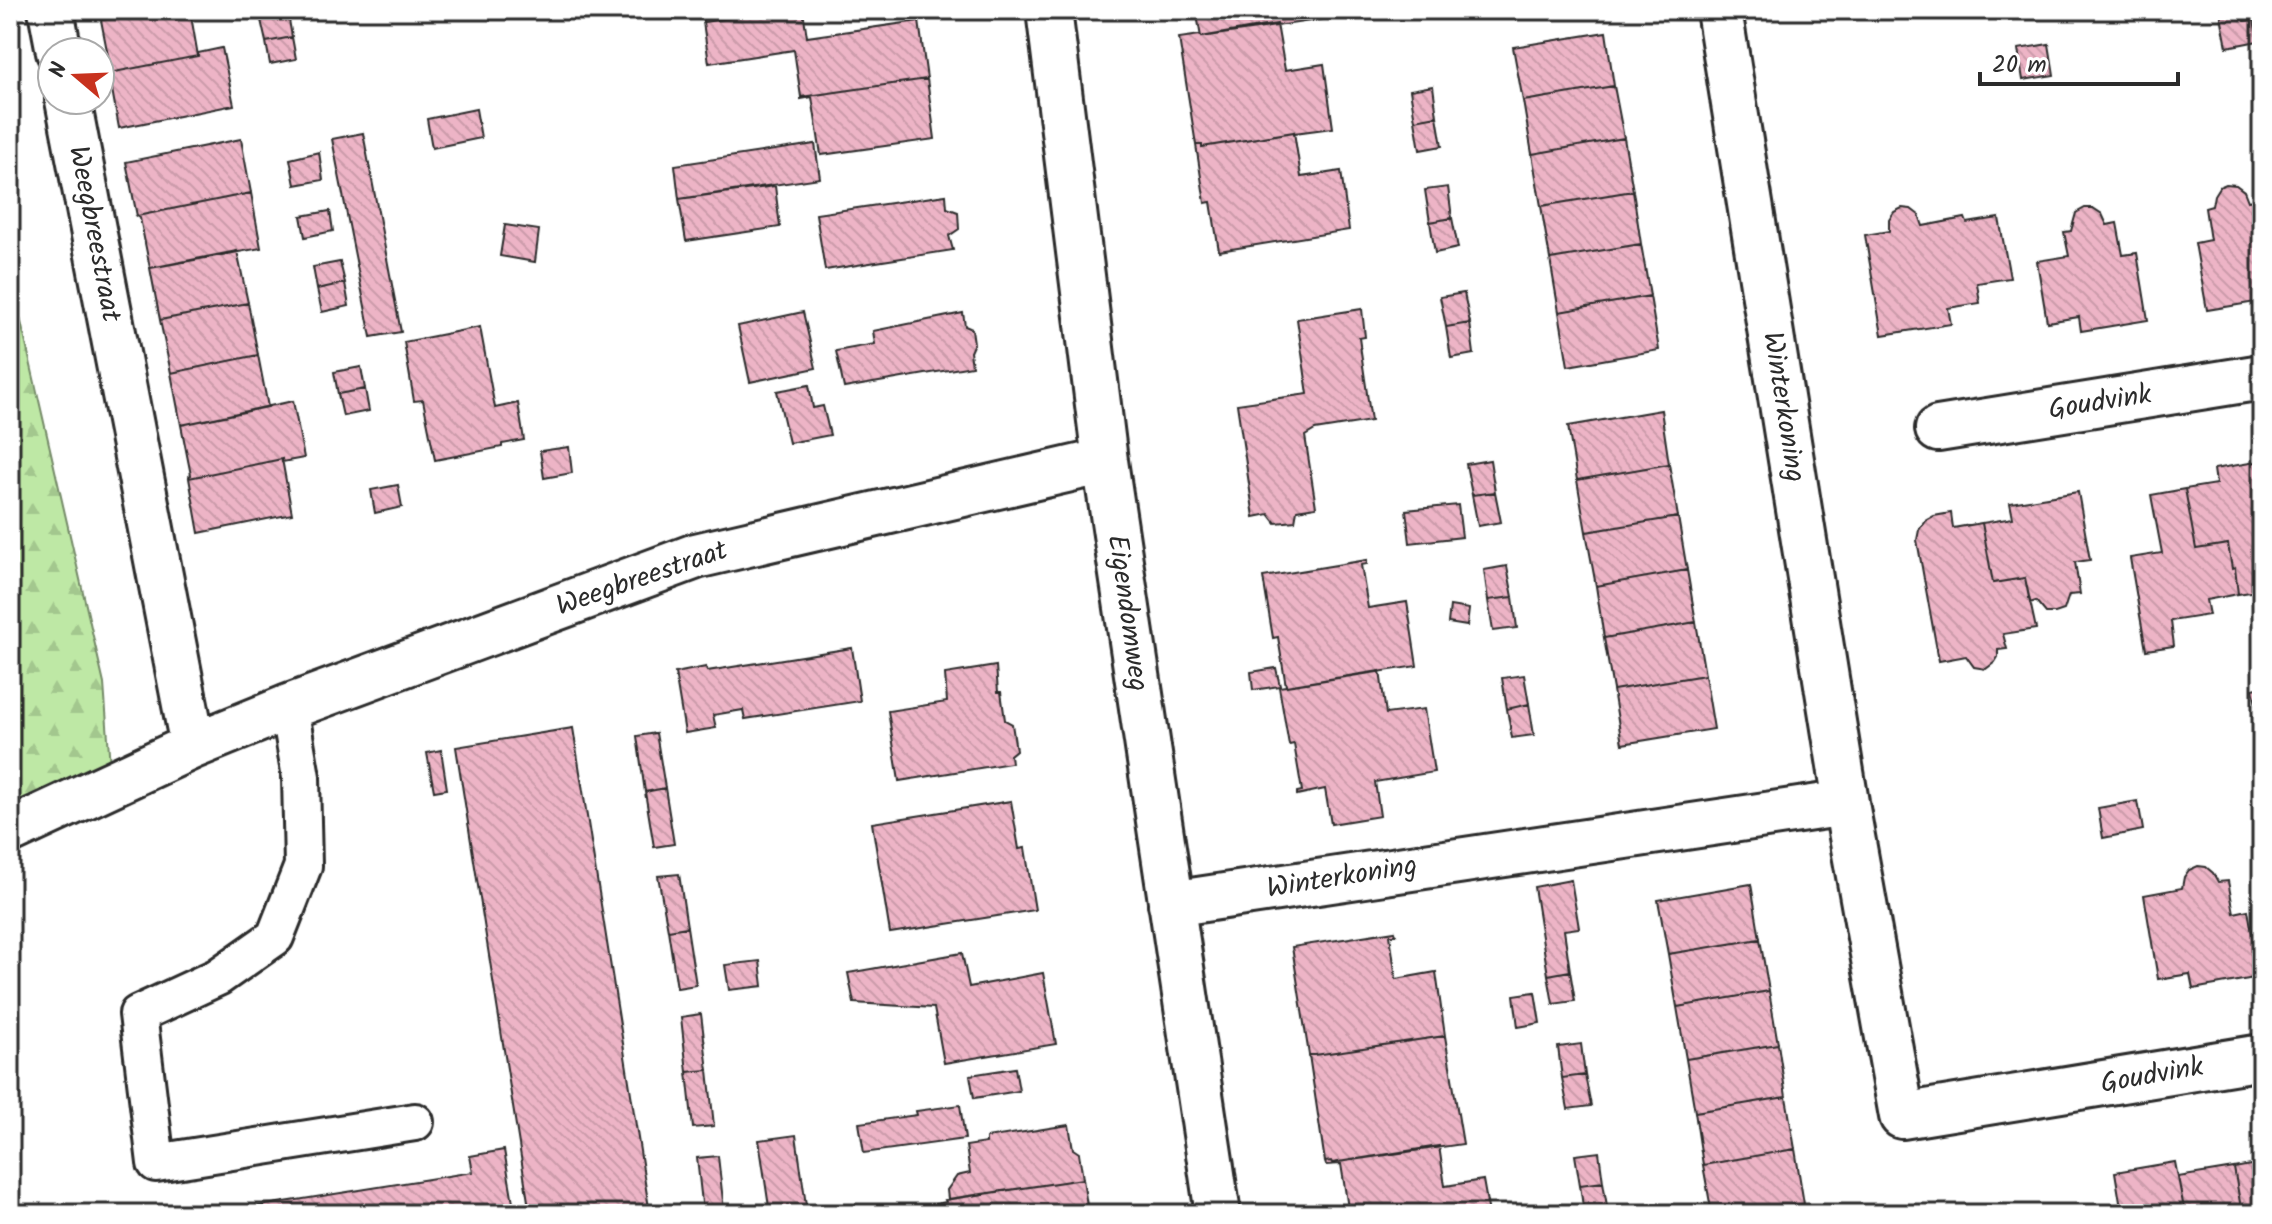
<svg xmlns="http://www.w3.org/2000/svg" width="2272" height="1224" font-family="Kalam,sans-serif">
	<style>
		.forest { fill: url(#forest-firs); stroke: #748a68; stroke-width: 2 }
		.building { fill: url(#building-back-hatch); stroke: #2b2b2b; stroke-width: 2 }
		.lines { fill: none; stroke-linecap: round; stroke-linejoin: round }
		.lane-casing { stroke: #2b2b2b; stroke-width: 42 }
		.street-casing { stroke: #2b2b2b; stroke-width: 50 }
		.lane { stroke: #fff; stroke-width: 36 }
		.street { stroke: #fff; stroke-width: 44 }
		.labels { text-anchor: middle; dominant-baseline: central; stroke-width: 6; stroke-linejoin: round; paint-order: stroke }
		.street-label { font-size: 28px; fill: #2b2b2b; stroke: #fff }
	</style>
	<defs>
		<pattern id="forest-firs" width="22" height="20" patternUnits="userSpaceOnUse" patternTransform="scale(2)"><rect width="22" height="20" fill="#bee8a5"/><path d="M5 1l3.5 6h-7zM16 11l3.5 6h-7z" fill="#a3c78e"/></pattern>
		<pattern id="building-back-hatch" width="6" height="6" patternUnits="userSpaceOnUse" patternTransform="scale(2)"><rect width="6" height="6" fill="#edb4c6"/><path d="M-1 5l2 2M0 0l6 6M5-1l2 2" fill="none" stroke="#cb9baa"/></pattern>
	</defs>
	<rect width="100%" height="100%" fill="#fff"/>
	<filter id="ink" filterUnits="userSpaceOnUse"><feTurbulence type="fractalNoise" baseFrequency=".0125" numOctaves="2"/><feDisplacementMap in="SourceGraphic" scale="16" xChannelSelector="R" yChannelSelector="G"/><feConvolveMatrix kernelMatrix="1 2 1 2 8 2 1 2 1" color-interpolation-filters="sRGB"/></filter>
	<g filter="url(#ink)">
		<path class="forest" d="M10,274L104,684L110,766L10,805Z"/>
		<path class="building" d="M99,10H153L101,20Z
			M153,10H190L198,56L109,73L108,71H111L101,20Z
			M702,10H786L703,22Z
			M786,10H803L807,37L919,21L927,79L801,97L794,50L709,63L703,22Z
			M1196,10H1330L1332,18L1201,37Z
			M2242,11L2245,21L2254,20L2258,41L2227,47L2221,16Z
			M288,14L292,37L266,42L261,20Z
			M1277,24L1285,70L1324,64L1333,128L1294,133V132L1202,147V145H1196L1179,38L1200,35L1201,37Z
			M1606,32L1614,86L1523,101L1513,47Z
			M292,37L296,59L270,64L266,42Z
			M2049,44L2054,75L2023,80L2018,49Z
			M222,48L234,105L119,128L109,73L198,56V53Z
			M927,79L935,139L821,155L812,97L801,99V97Z
			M1433,86L1437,116L1415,120L1410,90Z
			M1614,86L1624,138L1532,154L1523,101Z
			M476,109L481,138L432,148L427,119Z
			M1437,116L1442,146L1420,150L1415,120Z
			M1294,132L1301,177L1341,171L1349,230L1219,251L1211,202L1205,203L1196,145H1202V147Z
			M363,133L401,332L371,337L332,139Z
			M1624,138L1633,191L1541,206L1532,154Z
			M241,139L251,193L137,216L126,162Z
			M815,144L820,178L679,199L675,165Z
			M319,152L323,180L295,185L290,159Z
			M2226,184L2236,185L2244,191L2248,201L2262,198V301L2207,310L2195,243L2210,240L2205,208L2212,206L2214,195L2219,187Z
			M775,186L780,227L686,241L679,199Z
			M1448,187L1452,218L1430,222L1425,190Z
			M1633,191L1641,244L1550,259L1541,206Z
			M251,193L261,248L150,268L140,218L137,216Z
			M946,195L947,208L958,212L959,229L949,236L953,250L825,270L816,214Z
			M1902,208L1911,209L1919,215L1923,226L1965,218L1967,223L1999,218L2010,278L1977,283L1980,303L1948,308L1951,324L1882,335L1865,235L1889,231V220L1894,212Z
			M2085,208H2093L2102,214L2107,225L2117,223L2123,255L2137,253L2148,320L2081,331L2079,317L2047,322L2037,261L2069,256L2064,232L2071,231L2076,213Z
			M330,211L333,231L305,237L301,216Z
			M1452,218L1458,248L1435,253L1430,222Z
			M505,225L539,230L535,262L500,256Z
			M1641,244L1650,296L1559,312L1550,259Z
			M237,251L248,303L160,320L150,268Z
			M340,262L345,283L317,289L313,267Z
			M345,283L349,306L322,312L317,289Z
			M1464,293L1470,323L1446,327L1440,297Z
			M1650,296L1659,350L1568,366L1559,312Z
			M248,303L258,355L171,373L160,320Z
			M1362,309L1365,337L1359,338L1371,421L1315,430L1305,436L1316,507L1297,510L1295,521L1276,523L1269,514L1254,517L1237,404L1308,394L1297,319Z
			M803,312L816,368L750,382L738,326Z
			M963,313L965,326L972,329L974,343L970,352L972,366L844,388L836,351L875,344L873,331Z
			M1470,323L1474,354L1451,358L1446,327Z
			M480,327L495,408L518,403L524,440L502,444V447L435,460L423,400L414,401L404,342Z
			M258,355L268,407L181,425L171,373Z
			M361,367L365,389L338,394L334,372Z
			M809,385L813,408L823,406L830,435L789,443L777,391Z
			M365,389L369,411L343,416L338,394Z
			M293,401L304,458L282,462V459L189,478V476L191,475L181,425Z
			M1661,410L1669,464L1577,480L1568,426Z
			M569,447L572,473L544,478L540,451Z
			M282,459L292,514L199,533L189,478Z
			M1490,460L1495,492L1472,495L1466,464Z
			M2262,461V590L2238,594L2235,568L2232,569L2228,544L2196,549L2185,489L2216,484L2214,469Z
			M1669,464L1678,517L1586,532L1577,480Z
			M398,485L402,507L375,513L371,490Z
			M2185,489L2196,549L2228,544L2232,569L2235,568L2238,594L2206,600L2209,615L2171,621L2174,646L2146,650L2130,558L2162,553L2151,495Z
			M1495,492L1501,522L1478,526L1472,495Z
			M2078,492L2090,560L2075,562L2080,594L2069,595L2064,610L2055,613H2046L2036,601L2030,603L2025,578L1993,583L1982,523L2013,518L2010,503Z
			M1458,505L1462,537L1410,543L1406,510Z
			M1951,513L1953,528L1982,523L1993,583L2025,578L2036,629L2003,634L2007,649L1998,650V657L1995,662L1986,669L1974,667L1966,656L1939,661L1917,540L1919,530L1925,521L1934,516Z
			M1678,517L1687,570L1596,586L1586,532Z
			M1367,560V564L1361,565L1368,608L1407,602L1417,666L1286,686L1278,637L1273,638L1263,577Z
			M1507,566L1513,597L1488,600L1484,570Z
			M1687,570L1696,622L1604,638L1596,586Z
			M1513,597L1517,628L1493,631L1488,600Z
			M1450,606L1469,609L1467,626L1448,623Z
			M1696,622L1705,675L1613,690L1604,638Z
			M852,648L860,701L745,719L743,710L713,715L716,728L685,733L675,673L706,667L707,671Z
			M996,666L998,692H1001L1005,720L1012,724L1016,750L1010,755L1011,763L899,781L888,711L947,702L945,674Z
			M1276,668L1280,686L1253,690L1251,672Z
			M1380,671L1386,714L1424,709L1434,772L1375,782L1380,816L1331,824L1325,789L1297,795V792L1302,791L1294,744L1289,745L1279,687Z
			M1524,675L1529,704L1507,709L1502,678Z
			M1705,675L1714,729L1622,744L1613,690Z
			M2262,687V714L2258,715L2253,689Z
			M1529,704L1534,735L1512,738L1507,709Z
			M573,728L650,1214H530L456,747Z
			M656,733L665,788L645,792L637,736Z
			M441,750L447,789L434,791L427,753Z
			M665,788L674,844L654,847L645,792Z
			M1011,801L1019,849L1025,848L1035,910L890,933L872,823Z
			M2138,801L2143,830L2103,838L2098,808Z
			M2198,866L2206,867L2213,873L2218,882L2228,881L2234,913L2248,910L2260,977L2193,989L2190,974L2158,979L2144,895L2182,888L2184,877L2189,870Z
			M679,874L687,927L668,930L658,876Z
			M1571,880L1579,928L1564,930L1570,971L1548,975L1534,887Z
			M1751,884L1760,939L1668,954L1658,900Z
			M687,927L696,985L677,988L668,930Z
			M1395,931L1396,935H1390L1396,979L1436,972L1445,1036L1315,1055H1309L1292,947Z
			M1760,939L1769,991L1677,1007L1668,954Z
			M962,953L969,987L1043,973L1056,1044L944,1063L934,1008L854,1003L848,973Z
			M760,961L763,986L729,990L725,965Z
			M1570,971L1575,1001L1553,1004L1548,975Z
			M1769,991L1778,1044L1686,1059L1677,1007Z
			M1535,992L1540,1023L1518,1027L1514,995Z
			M701,1014L708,1070L687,1072L681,1017Z
			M1445,1036L1463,1144L1332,1163L1331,1161L1325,1162L1309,1055H1315Z
			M1581,1044L1585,1075L1562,1078L1558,1047Z
			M1778,1044L1786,1097L1695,1112L1686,1059Z
			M1015,1068L1019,1091L974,1098L970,1075Z
			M708,1070L714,1126L693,1128L687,1072Z
			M1585,1075L1591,1106L1568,1109L1562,1078Z
			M1786,1097L1795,1149L1703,1165L1695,1112Z
			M960,1105L965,1139L864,1153L859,1123L917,1115L916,1111Z
			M1069,1125L1073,1149L1079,1153L1083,1179L948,1199L947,1190L957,1176L970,1173L966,1146L986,1143V1138Z
			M796,1135L807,1212L770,1214L759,1140Z
			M1439,1146L1445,1186L1483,1180L1489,1214H1349L1341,1164L1326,1165L1325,1162L1331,1161L1332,1163Z
			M1795,1149L1804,1204L1742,1214H1712L1703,1165Z
			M504,1150L515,1214H209L473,1172L470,1156Z
			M1599,1152L1603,1182L1580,1185L1575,1155Z
			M718,1156L724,1210L703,1212L697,1158Z
			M2175,1162L2185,1214H2122L2115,1172Z
			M2262,1163V1214H2242L2234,1168Z
			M2234,1168L2242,1214H2185L2178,1177Z
			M1083,1179L1088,1212L1087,1214H928L926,1206L946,1202L945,1200Z
			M1603,1182L1608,1212L1584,1214L1580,1185Z"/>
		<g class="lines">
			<defs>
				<path id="lane" d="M289,707L301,777L303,866L275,937L218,977L138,1014L156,1163L415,1122"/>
				<path id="street" d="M51,10L59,52
					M1049,10L1105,461L1218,1214
					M1719,10L1846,803L1902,1116L2262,1057
					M68,100L193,746
					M1938,429L2262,377
					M10,831L193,746L289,707L696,556L1105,461
					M1171,904L1846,803"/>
			</defs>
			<use href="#lane" class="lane-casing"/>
			<use href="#street" class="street-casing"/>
			<use href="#lane" class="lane"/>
			<use href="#street" class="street"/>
		</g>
	</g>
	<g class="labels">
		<g class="street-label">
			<text transform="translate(94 234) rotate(79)">Weegbreestraat</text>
			<text transform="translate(2100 403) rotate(-9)">Goudvink</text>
			<text transform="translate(1783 407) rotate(81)">Winterkoning</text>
			<text transform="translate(642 579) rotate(-19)">Weegbreestraat</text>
			<text transform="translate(1127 613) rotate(82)">Eigendomweg</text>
			<text transform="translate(1342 878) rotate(-9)">Winterkoning</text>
			<text transform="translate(2152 1076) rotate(-10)">Goudvink</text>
		</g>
	</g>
	<rect width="2272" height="1224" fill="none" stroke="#fff" stroke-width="40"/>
	<rect x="20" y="20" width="2232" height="1184" fill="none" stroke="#2b2b2b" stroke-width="3" filter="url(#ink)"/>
	<g transform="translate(76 76) rotate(289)"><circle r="38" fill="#ffffff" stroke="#aaaaaa" stroke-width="2"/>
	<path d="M0-6L14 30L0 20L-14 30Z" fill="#c8321e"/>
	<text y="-12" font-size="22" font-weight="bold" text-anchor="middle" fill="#2b2b2b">N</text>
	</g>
	<path d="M1980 72v12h198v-12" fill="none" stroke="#2b2b2b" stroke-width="4"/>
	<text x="1992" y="72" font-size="24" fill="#2b2b2b" stroke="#ffffff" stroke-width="6" paint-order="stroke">20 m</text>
</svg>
